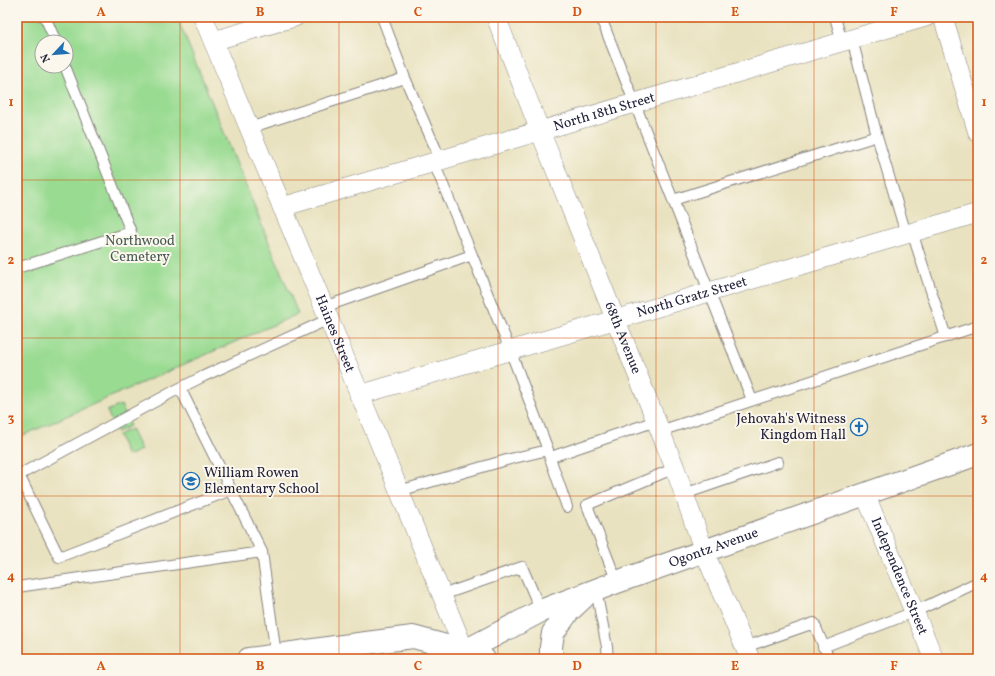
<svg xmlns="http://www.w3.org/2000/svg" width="995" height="676" font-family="Vollkorn,serif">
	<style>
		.green { fill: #9adb92; stroke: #5e7e66; fill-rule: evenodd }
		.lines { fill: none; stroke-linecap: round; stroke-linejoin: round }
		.service-casing { stroke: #86827e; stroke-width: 12 }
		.minor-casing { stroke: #86827e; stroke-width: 20 }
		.tertiary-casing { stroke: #86827e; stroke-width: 24 }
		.primary-casing { stroke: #86827e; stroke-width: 24 }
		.service { stroke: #fff; stroke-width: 10 }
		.minor { stroke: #fff; stroke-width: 19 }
		.tertiary { stroke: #fff; stroke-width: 22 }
		.primary { stroke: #fff; stroke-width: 22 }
		.grid { fill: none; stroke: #d45411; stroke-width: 1; stroke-opacity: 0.55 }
		.labels { text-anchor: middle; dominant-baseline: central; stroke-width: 4; stroke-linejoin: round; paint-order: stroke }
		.street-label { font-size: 14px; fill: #22223b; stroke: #fbf7ec }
		.park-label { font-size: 14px; fill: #465a55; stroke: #fbf7ec }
		.poi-label { font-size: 14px; fill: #22223b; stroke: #fbf7ec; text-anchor: end }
		.neatline { fill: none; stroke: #d45411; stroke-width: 1.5 }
		.grid-label { font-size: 13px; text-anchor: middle; font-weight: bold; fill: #d45411 }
	</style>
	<rect width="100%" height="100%" fill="#fbf7ec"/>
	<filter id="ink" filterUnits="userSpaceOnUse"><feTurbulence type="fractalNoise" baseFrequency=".025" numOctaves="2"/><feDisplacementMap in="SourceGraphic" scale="8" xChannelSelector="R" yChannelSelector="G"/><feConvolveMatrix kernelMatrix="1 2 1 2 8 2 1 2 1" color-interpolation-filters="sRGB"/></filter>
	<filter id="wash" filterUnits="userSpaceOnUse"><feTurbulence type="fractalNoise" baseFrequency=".012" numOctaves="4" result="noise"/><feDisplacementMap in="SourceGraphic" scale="16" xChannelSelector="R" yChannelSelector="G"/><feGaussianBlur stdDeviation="0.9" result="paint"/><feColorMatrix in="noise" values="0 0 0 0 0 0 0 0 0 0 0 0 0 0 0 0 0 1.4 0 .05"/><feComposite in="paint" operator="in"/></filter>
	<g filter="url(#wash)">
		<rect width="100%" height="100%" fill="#e9e2c0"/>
		<path class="green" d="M17,17H177L298,314L17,438ZM42,42H66V66H42Z
			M121,405L130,426L116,432L107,411Z
			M131,429L141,450L127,456L118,435Z"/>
	</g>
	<g filter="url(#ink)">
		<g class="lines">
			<defs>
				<path id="service" d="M45,17L56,42
					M382,17L405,78
					M605,17L601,18L752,400
					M835,17L842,42
					M852,39L877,136
					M249,128L405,78L441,161
					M434,163L472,255
					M673,200L877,136L906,234
					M912,232L946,337
					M17,268L131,232L65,66
					M324,307L472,255L510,350L548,450L510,459L399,491
					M180,388L204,376L329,319
					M660,431L978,326
					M548,452L567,507
					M551,457L656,421
					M231,490L59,557L19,475L180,388L262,552L276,655
					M684,494L778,462
					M617,582L587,505L675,468
					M17,587L262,552
					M596,590L607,647L608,659
					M442,595L522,567L541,611
					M745,647L814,623L829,659
					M823,647L914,612L978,582"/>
				<g id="minor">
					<path id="s1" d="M203,17L324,307L468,659"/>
					<path id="s2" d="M496,17L540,131L675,468L704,551L750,659"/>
					<path d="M943,17L978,133"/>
					<path d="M213,41L295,17"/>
					<path id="s3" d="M282,207L926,17"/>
					<path id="s4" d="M359,395L978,213"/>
					<path id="s5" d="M865,494L934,659"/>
				</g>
				<path id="tertiary" d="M249,659L335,647L413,637L465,651L484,659"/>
				<g id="primary">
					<path id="s6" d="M457,659L465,651L541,611L551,607L617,582L978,454"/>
					<path d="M551,659V647L553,633L568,612L583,598"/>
				</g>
			</defs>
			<use href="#service" class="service-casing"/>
			<use href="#minor" class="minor-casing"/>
			<use href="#tertiary" class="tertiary-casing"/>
			<use href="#primary" class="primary-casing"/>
			<use href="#service" class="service"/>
			<use href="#minor" class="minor"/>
			<use href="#tertiary" class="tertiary"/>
			<use href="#primary" class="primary"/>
		</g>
	</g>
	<path class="grid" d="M180,17V659M339,17V659M498,17V659M656,17V659M814,17V659M17,180H978M17,338H978M17,496H978"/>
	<defs>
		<symbol id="church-ring" viewBox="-11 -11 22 22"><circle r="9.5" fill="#fbf7ec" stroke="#1f6fb2" stroke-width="1.5"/><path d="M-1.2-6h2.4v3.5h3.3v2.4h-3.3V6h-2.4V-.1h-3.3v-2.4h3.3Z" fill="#1f6fb2"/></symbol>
		<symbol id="school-ring" viewBox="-11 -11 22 22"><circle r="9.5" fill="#fbf7ec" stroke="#1f6fb2" stroke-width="1.5"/><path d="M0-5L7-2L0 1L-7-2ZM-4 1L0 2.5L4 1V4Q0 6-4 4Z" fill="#1f6fb2"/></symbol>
	</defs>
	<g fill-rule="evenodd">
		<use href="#church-ring" x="849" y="417" width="20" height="20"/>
		<use href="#school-ring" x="181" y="471" width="20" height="20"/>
	</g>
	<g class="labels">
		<g class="street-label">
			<text stroke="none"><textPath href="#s3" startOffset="336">North 18th Street</textPath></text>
			<text stroke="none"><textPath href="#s4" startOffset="347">North Gratz Street</textPath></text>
			<text stroke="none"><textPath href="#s1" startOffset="343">Haines Street</textPath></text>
			<text stroke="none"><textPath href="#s2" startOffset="345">68th Avenue</textPath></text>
			<text stroke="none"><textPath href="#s6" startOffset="281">Ogontz Avenue</textPath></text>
			<text stroke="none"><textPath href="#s5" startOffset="89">Independence Street</textPath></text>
		</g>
		<g class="park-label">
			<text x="140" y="241">Northwood<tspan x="140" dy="16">Cemetery</tspan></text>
		</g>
		<g class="poi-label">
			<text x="846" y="419">Jehovah's Witness<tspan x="846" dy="16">Kingdom Hall</tspan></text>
			<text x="204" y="473" text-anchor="start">William Rowen<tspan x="204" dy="16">Elementary School</tspan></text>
		</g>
	</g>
	<rect width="995" height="676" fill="none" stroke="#fbf7ec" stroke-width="44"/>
	<g transform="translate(54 54) rotate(244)"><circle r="19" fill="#fbf7ec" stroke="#a4a2a5"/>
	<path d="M0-3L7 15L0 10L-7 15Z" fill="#1f6fb2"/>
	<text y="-6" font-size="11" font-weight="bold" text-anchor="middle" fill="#22223b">N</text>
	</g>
	<rect x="22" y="22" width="951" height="632" class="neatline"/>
	<g class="grid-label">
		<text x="101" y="16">A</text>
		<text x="260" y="16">B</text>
		<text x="418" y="16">C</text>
		<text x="577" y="16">D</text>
		<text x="735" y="16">E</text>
		<text x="894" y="16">F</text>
		<text x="11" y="106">1</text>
		<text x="984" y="106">1</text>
		<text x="11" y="264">2</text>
		<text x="984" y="264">2</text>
		<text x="11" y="422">3</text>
		<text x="984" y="422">3</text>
		<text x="11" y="580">4</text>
		<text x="984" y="580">4</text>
		<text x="101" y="670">A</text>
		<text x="260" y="670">B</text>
		<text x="418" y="670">C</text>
		<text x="577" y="670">D</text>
		<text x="735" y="670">E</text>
		<text x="894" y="670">F</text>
	</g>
</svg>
